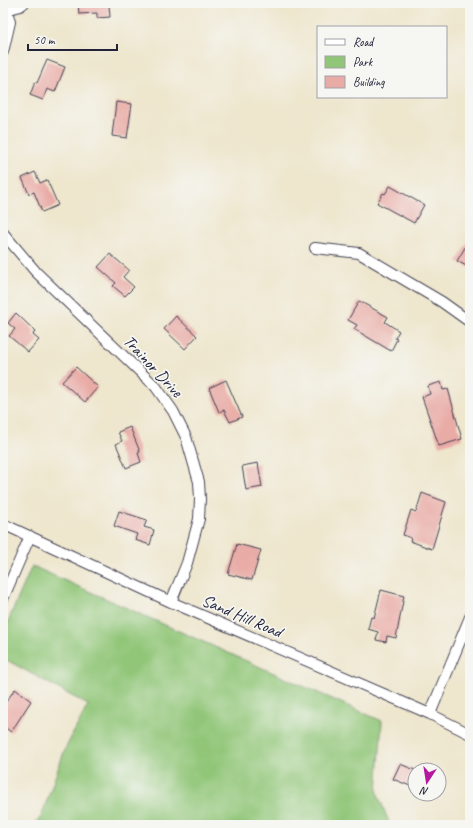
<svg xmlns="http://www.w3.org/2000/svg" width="473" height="828" font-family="Caveat,sans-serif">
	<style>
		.green { fill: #91c678; stroke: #5a745a }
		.building { fill: #e9aba6 }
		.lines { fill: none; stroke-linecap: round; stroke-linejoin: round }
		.street-casing { stroke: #413f51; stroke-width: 12 }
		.street { stroke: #fff; stroke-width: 10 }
		.labels { text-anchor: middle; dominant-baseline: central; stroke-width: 3.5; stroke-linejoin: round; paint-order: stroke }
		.street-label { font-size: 17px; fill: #22223b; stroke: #f6f6f2 }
	</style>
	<rect width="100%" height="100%" fill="#f6f6f2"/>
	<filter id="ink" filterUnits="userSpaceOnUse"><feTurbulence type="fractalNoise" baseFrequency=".025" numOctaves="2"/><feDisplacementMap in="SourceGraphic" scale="8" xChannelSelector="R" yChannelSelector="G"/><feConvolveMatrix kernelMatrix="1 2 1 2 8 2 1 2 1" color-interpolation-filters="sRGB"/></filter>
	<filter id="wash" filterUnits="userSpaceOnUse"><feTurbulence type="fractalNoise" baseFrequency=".012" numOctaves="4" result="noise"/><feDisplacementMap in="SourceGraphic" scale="16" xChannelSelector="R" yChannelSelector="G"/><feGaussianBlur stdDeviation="0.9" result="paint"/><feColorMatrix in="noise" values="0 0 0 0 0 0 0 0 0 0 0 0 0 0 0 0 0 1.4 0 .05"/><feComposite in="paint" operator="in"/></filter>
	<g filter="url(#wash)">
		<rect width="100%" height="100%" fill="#eee6cd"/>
		<path class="green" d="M32,566L382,721L377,792L390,825H33L41,817L65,749L88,705L3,658V633Z"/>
		<g id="blocks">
			<path class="building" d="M78,3H103V6L109,5L110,17L97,18V13L79,14Z
				M47,60L65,67L55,92L47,89L43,100L30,95L35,82L37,83Z
				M116,102L132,104L127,138L112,136Z
				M35,172L40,183L47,180L58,205L42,212L34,192L29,194L22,178Z
				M390,186L424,205L414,223L377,203L383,193L385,194Z
				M470,239V268L457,261Z
				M110,254L129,270L123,277L134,287L125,296L113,286L116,283L98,267Z
				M359,301L388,317L385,322L399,331L395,338L397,339L391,351L354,329L357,325L348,320Z
				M16,313L35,331L33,335L39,340L28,352L9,336L15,329L8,323Z
				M176,316L197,336L185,349L164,329Z
				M76,367L98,387L85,402L62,382Z
				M226,380L242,417L230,422L224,410L219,412L209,388Z
				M441,382L443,390L448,389L462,439L439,446L422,397L430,394L428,386Z
				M130,427L140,452L138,453L141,462L126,468L116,444L122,441L118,432Z
				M258,463L262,487L246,490L242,466Z
				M422,493L446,502L432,549L410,541L411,538L403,535L411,510L416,512Z
				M119,511L147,520L144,527L154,530L150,545L135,540L137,534L114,526Z
				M237,544L261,550L252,580L228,574Z
				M381,590L404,596L396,638L387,636L386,642L376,640L378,632L368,629L371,617L374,618Z
				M15,689L31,701L11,732L3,726V706Z
				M400,764L415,770V788L393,779Z"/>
		</g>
	</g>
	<g filter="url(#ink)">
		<use href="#blocks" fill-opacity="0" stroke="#413f51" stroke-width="1"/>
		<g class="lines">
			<defs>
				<path id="street" d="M3,11L20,6L24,3
					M3,52L10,22L7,11
					M3,233L36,272L156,387L173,411L186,437L199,482L200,499L199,519L187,563L171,602
					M315,248L359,253L442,302L470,322
					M3,524L171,602L430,714L470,734
					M3,599L30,536
					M430,714L470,617"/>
			</defs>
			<use href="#street" class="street-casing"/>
			<use href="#street" class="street"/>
		</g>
	</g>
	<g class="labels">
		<g class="street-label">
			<text transform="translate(153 366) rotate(47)">Trainor Drive</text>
			<text transform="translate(242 616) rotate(23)">Sand Hill Road</text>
		</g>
	</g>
	<rect width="473" height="828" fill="none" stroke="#f6f6f2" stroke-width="16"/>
	<rect x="317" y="26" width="130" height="72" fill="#f6f6f2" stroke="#a1a1a9"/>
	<rect x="325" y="39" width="20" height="6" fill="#ffffff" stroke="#a1a1a9"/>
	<text x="353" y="46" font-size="12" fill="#22223b">Road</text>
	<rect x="325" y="56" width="20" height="12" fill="#91c678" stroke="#a1a1a9"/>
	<text x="353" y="66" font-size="12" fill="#22223b">Park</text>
	<rect x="325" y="76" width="20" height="12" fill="#e9aba6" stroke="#a1a1a9"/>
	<text x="353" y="86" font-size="12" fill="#22223b">Building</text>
	<g transform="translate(427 782) rotate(192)"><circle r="19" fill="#f6f6f2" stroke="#a1a1a9"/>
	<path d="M0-3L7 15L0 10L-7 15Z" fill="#b5179e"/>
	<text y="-6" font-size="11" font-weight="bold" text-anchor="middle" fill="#22223b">N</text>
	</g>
	<path d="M28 44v6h89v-6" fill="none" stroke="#22223b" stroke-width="2"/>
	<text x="34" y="44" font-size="12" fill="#22223b" stroke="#f6f6f2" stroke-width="3" paint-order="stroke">50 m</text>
</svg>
